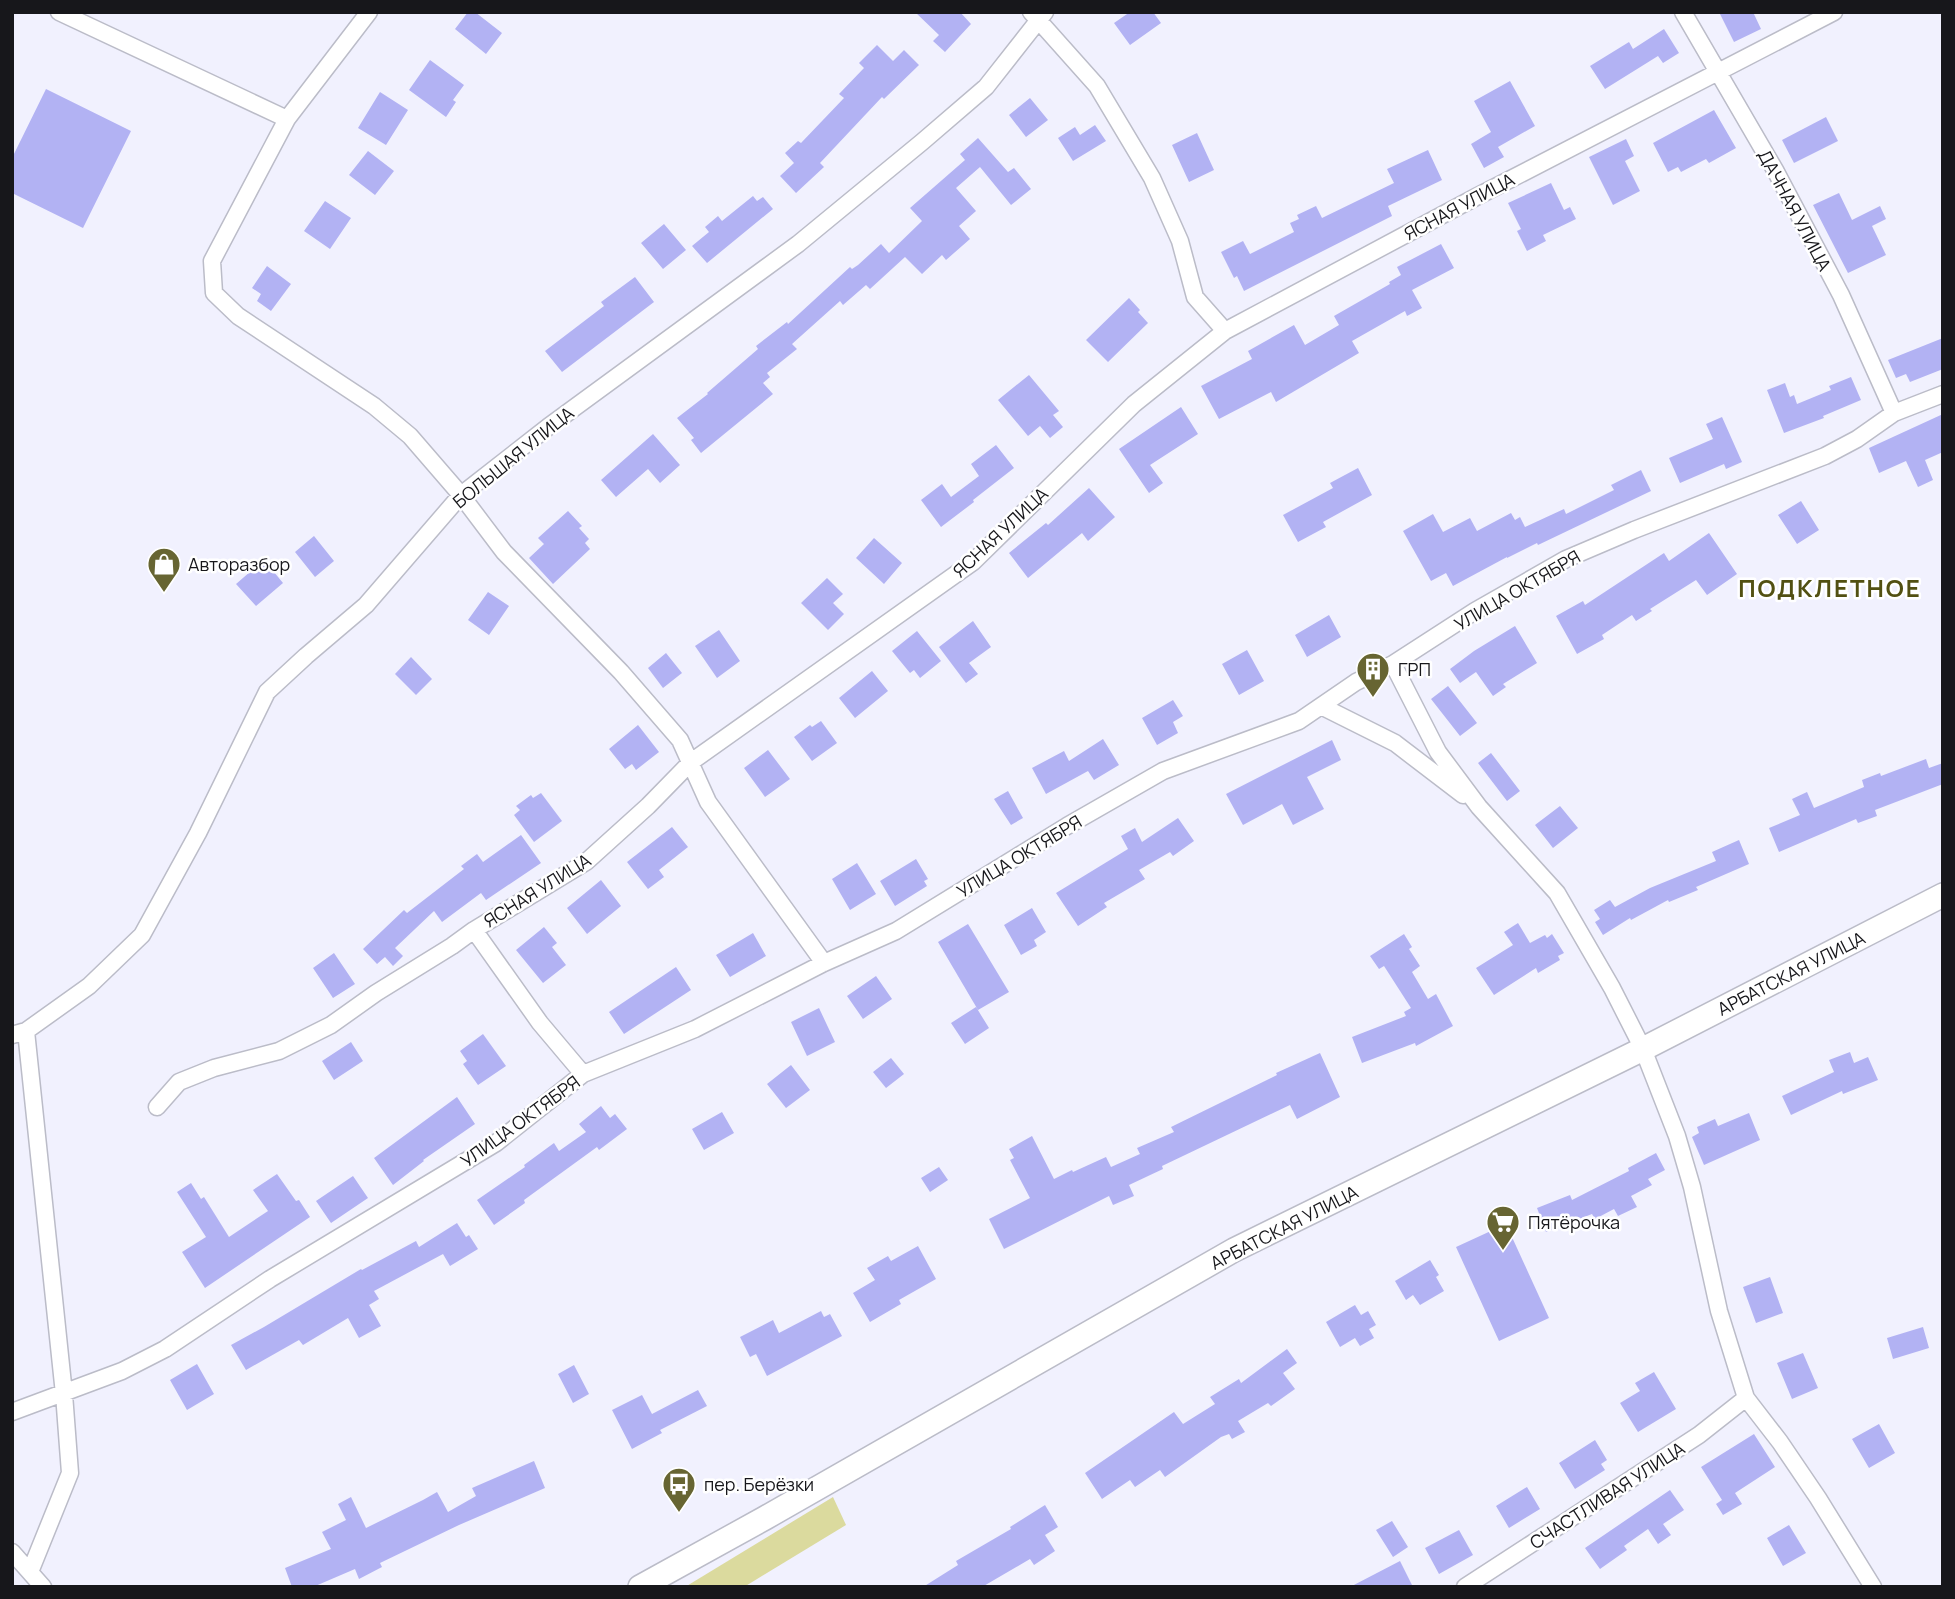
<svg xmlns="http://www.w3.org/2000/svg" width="1955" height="1599" font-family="Manrope,sans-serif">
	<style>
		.green { fill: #dbda9e }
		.building { fill: #b2b2f3 }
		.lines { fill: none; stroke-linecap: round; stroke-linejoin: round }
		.street-casing { stroke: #bbbcc8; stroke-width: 19 }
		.secondary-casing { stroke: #bbbcc8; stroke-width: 26 }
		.street { stroke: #fff; stroke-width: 16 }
		.secondary { stroke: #fff; stroke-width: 23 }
		.labels { text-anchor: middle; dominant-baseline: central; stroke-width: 5; stroke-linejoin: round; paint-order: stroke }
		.street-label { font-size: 18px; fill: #17171b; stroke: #fff }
		.poi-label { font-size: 18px; fill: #17171b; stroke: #fff; text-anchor: start }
		.district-label { font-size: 24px; font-weight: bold; letter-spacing: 2px; fill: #525012; stroke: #fff }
	</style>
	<rect width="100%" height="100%" fill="#f1f1fe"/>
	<path class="green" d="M833,1497L846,1525L744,1587H685Z"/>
	<path class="building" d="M468,12H475L502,33L486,54L455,29Z
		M915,12H960L971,24L945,52L933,41L939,35Z
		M1130,12H1153L1161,23L1130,45L1114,23Z
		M1719,12H1753L1761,29L1734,42Z
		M1664,29L1679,53L1663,63L1658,56L1605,89L1590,66L1629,42L1633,49Z
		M877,45L893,61L904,50L919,65L884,99L882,97L820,163L824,167L796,193L780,176L794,163L785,153L798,141L801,143L844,98L839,94L864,68L859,63Z
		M430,60L464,85L453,100L456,102L446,117L409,90Z
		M1510,81L1535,126L1498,147L1504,157L1484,168L1471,144L1491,132L1474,101Z
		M46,89L131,131L83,228L12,193V158Z
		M380,92L408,110L386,145L358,128Z
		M1030,98L1048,120L1026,137L1009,115Z
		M1714,110L1736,148L1709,163L1706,159L1681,172L1678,167L1668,172L1653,143Z
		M1826,117L1838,141L1794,163L1782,140Z
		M1095,125L1106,141L1073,161L1058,138L1075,127L1080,135Z
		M1197,133L1214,170L1189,182L1172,145Z
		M978,138L1008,172L1014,168L1031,189L1011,205L980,167L956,188L976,211L959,226L970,239L946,260L942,255L922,274L905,257L870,289L866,285L843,305L840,301L792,344L797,349L767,373L770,377L763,383L773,394L701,453L691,440L694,438L677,418L708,394L707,393L758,349L756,346L787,322L788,324L850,267L852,269L858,265L881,244L889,253L922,221L910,208L965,160L960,154Z
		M1626,139L1634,156L1625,161L1640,191L1613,205L1589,157Z
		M1428,150L1442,180L1388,206L1392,216L1244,291L1237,276L1234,278L1221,252L1243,241L1250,254L1294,232L1290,223L1299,219L1297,215L1316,206L1322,218L1394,183L1387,169Z
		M368,151L394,171L375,195L349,175Z
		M1551,183L1564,210L1570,207L1576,219L1543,235L1546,241L1527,251L1517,231L1521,229L1508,203Z
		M1839,193L1852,220L1880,206L1886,219L1872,226L1886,255L1848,273L1813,205Z
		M753,196L757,201L763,197L773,209L707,263L692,246L709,232L705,227L718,216L722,221Z
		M325,201L351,218L330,249L304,231Z
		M664,224L686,250L663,269L641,243Z
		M1441,244L1454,268L1412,290L1422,308L1407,316L1405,311L1352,341L1359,353L1276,402L1271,392L1219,419L1201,386L1252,359L1248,351L1294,325L1305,345L1339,325L1334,316L1390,284L1389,282L1401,275L1397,267Z
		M267,266L291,284L271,311L257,301L261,294L252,288Z
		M635,277L654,302L562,372L545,351L604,306L601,302Z
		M1129,298L1140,310L1138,312L1148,323L1108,362L1086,340Z
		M1943,338V369L1910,382L1906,374L1896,378L1888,360Z
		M1029,375L1059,411L1053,415L1063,427L1050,438L1040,426L1028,436L998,400Z
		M1851,377L1861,400L1823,416L1824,418L1784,433L1767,390L1785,383L1790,397L1794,395L1797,404L1831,390L1829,386Z
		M1181,407L1198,434L1150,465L1163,483L1149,493L1119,449Z
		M1943,414V452L1925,460L1933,480L1918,487L1906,461L1879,473L1869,448Z
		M1722,417L1742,462L1726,469L1724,464L1680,483L1669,458L1713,439L1706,424Z
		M653,434L680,465L660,483L648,469L616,497L601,480Z
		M996,445L1014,468L973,500L974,502L941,527L921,500L942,484L951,497L979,476L971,464Z
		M1358,468L1372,495L1323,522L1326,527L1298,542L1283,515L1333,488L1330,483Z
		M1641,470L1651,491L1538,545L1537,543L1507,558V557L1453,586L1446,573L1431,581L1403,531L1433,514L1443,532L1470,518L1477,531L1511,513L1515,520L1520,517L1525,527L1564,509L1566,514L1614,490L1611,485Z
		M1089,488L1115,517L1088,541L1082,533L1028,578L1009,553L1046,523L1048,525Z
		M1801,501L1819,530L1797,544L1778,515Z
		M568,511L582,526L579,528L589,539L585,543L590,549L553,584L529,558L544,544L538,538Z
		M1709,533L1737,574L1707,595L1696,580L1650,609L1652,611L1636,621L1632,615L1602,635L1604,639L1577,654L1556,616L1583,601L1585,605L1664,553L1669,561Z
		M314,536L334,561L315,577L295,552Z
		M874,538L902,563L884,584L856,558Z
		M264,560L283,583L256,606L236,584Z
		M827,578L843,594L833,603L844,614L828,630L801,603Z
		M488,592L509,606L489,635L468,620Z
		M1329,615L1341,637L1307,657L1295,635Z
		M973,621L991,647L969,663L978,674L966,683L939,647Z
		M1515,626L1537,663L1503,684L1506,687L1493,696L1476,672L1460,683L1450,669L1474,651Z
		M719,630L740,661L717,678L695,646Z
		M917,631L941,661L920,678L914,670L910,673L892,651Z
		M1247,650L1264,681L1239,695L1222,664Z
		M666,653L682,673L663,688L648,668Z
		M411,657L432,679L416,695L395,674Z
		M872,671L888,691L855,718L839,698Z
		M1448,686L1477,723L1460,736L1431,699Z
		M1173,700L1183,716L1173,722L1178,733L1157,745L1142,718Z
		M821,721L837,743L812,761L794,737L810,725L812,727Z
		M638,725L659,752L636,770L632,764L625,769L609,749Z
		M1103,739L1119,765L1094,780L1088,771L1046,794L1032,768L1064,751L1069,761Z
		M1332,740L1341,760L1307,777L1324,809L1293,825L1282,804L1243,825L1226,794Z
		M768,750L790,779L765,797L744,768Z
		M1491,753L1520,791L1507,801L1478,763Z
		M1926,759L1929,768L1943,763V784L1875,810L1877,816L1858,823L1856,819L1779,852L1769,828L1800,815L1792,799L1807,792L1814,808L1864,787L1862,780L1880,773L1881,776Z
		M1008,791L1023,818L1011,825L994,799Z
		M541,793L562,821L534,842L514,815L520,810L516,806L531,795L533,798Z
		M1560,806L1578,828L1553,848L1535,825Z
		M1178,818L1194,841L1173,856L1170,852L1139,870L1145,879L1104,903L1107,907L1078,926L1056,893L1128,849L1121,836L1135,828L1142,842Z
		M672,827L688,847L659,870L664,877L648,889L627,862Z
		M521,835L541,863L486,900L481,893L442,922L434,911L395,948L403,956L393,966L385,957L377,964L363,949L404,910L407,913L464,869L461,866L477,854L483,862Z
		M1739,840L1749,864L1696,887L1698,890L1669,902L1668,900L1631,920L1630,918L1603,935L1595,922L1600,919L1594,910L1610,900L1615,907L1650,888L1716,861L1712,852Z
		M916,859L928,879L924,881L927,886L895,906L880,881Z
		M857,863L876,894L850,910L832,879Z
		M601,880L621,906L587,934L567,908Z
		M1032,908L1046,932L1034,940L1037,946L1021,955L1004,925Z
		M1518,923L1530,943L1545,935L1547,938L1552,934L1564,953L1558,956L1560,960L1538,973L1536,968L1494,995L1476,968L1513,945L1504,932Z
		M968,924L1009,992L978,1010L938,942Z
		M544,927L557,943L552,947L566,965L543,983L516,950Z
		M753,933L766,956L730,977L716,955Z
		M1404,934L1412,947L1409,949L1420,966L1412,972L1428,999L1436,994L1453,1026L1416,1046L1415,1043L1362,1063L1352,1037L1406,1016L1404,1012L1411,1008L1384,966L1379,969L1370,956Z
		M334,953L355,984L333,998L313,968Z
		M676,967L691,990L624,1034L609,1012Z
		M876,976L892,999L863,1019L847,996Z
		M976,1007L989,1028L965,1044L951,1023Z
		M819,1008L835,1042L807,1056L791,1022Z
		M483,1034L506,1066L478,1085L463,1064L467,1061L460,1051Z
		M351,1042L363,1061L334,1080L322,1061Z
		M1850,1052L1854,1063L1868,1057L1878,1080L1843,1094L1842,1091L1791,1115L1782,1096L1834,1072L1829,1060Z
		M1320,1053L1340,1097L1297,1119L1290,1105L1162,1166L1163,1169L1129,1185L1134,1196L1113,1205L1109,1196L1004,1249L989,1219L1030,1198L1010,1160L1014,1158L1009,1149L1032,1136L1054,1179L1072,1170L1073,1172L1106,1157L1111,1167L1140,1154L1137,1148L1174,1132L1171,1127L1277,1075L1276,1073Z
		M891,1058L904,1074L886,1088L873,1072Z
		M791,1065L810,1090L786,1108L767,1084Z
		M457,1097L475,1124L423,1160L424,1161L393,1185L374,1158Z
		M601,1106L610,1118L615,1114L627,1129L599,1150L597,1147L524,1200L525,1203L494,1225L477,1200L525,1167L524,1165L554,1143L559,1151L586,1132L579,1124Z
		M722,1112L734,1133L704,1150L692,1129Z
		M1749,1113L1760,1140L1704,1165L1692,1137L1699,1133L1697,1127L1715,1119L1718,1126Z
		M1656,1153L1665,1170L1648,1179L1652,1185L1631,1196L1637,1207L1618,1216L1614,1209L1595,1219L1592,1214L1546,1232L1537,1208L1570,1195L1572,1200L1629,1171L1628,1168Z
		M939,1167L948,1180L930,1192L921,1178Z
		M277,1174L296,1201L299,1200L310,1217L205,1288L182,1252L206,1237L177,1192L191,1183L201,1199L204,1197L229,1237L268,1211L253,1190Z
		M353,1176L368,1198L331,1223L316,1201Z
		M457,1223L466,1237L469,1235L478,1249L450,1266L443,1254L374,1291L379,1299L369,1305L381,1326L359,1338L348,1318L303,1345L299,1340L246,1370L231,1345L264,1327L361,1269L362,1270L416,1241L419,1247Z
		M1506,1224L1549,1318L1499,1341L1456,1247Z
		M918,1246L936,1279L899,1300L901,1304L870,1322L853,1293L875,1280L867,1268L888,1256L891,1261Z
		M1430,1260L1439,1275L1436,1277L1444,1291L1420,1305L1413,1295L1406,1300L1395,1281Z
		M1770,1277L1783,1313L1756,1323L1743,1287Z
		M1355,1305L1361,1315L1368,1311L1376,1325L1369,1329L1374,1338L1360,1346L1355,1338L1340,1347L1326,1322Z
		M821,1311L824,1317L830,1314L842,1336L767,1376L756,1354L750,1357L740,1337L773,1320L779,1333Z
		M1923,1327L1929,1348L1893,1359L1887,1338Z
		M1287,1349L1297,1363L1283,1373L1295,1389L1271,1406L1268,1403L1238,1421L1245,1432L1232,1439L1229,1434L1221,1437L1165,1477L1160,1470L1135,1487L1130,1480L1102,1499L1085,1473L1174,1412L1183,1424L1215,1404L1210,1397L1239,1379L1241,1383Z
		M1803,1353L1818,1388L1792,1399L1777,1363Z
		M197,1364L214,1394L187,1410L170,1380Z
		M574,1365L589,1394L573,1403L558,1374Z
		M1654,1372L1676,1409L1638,1432L1620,1403L1640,1391L1635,1383Z
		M698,1390L707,1406L660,1430L662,1433L632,1449L612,1410L642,1395L652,1414Z
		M1879,1424L1895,1453L1869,1468L1852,1439Z
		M1754,1434L1775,1467L1735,1493L1742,1504L1723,1515L1716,1504L1722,1500L1701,1467Z
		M1595,1440L1607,1460L1601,1464L1605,1470L1575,1489L1559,1463Z
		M534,1461L545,1488L459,1525L380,1563L382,1567L359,1579L355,1569L313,1587H292L285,1568L331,1549L322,1532L346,1520L338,1504L351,1497L366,1528L423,1500L437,1492L448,1512L476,1496L472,1488Z
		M1527,1487L1540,1509L1509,1528L1496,1506Z
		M1670,1490L1684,1510L1663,1524L1671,1535L1658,1544L1648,1529L1624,1546L1627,1550L1600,1569L1585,1548Z
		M1045,1505L1058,1527L1045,1535L1055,1551L1034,1565L1030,1559L982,1587H923L958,1565L956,1561L1011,1529L1010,1527Z
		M1392,1521L1408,1547L1393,1557L1376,1530Z
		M1789,1525L1806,1553L1783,1566L1767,1538Z
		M1459,1530L1473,1555L1439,1574L1425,1548Z
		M1400,1561L1413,1587H1350Z"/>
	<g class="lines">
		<defs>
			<path id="street" d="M59,12L287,119
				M369,12L287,119L212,261L214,293L238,316L374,406L410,436L461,495L504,552L621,672L680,740L708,802L824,963
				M1031,12L1097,86L1152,178L1180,241L1195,297L1225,331
				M1683,12L1775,170L1841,295L1894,413
				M1393,664L1438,752L1479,807L1557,893L1612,988L1643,1049L1677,1136L1692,1187L1719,1311L1746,1398L1780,1442L1818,1498L1873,1587
				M1321,706L1395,743L1463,795
				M474,930L540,1023L583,1074
				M26,1031L64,1394L70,1473L30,1572
				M12,1035L26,1031L89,986L142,935L198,833L267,692L306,656L366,605L461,495L548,427L798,244L922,142L986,87L1045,12
				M157,1107L179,1082L214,1068L279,1051L331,1025L376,993L452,946L474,930L586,862L648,806L691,762L973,562L1134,404L1225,331L1476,197L1834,12
				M12,1412L122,1371L165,1349L270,1279L496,1143L583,1074L695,1029L824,963L896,931L1067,826L1163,771L1299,721L1356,682L1393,664L1475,611L1566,559L1634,530L1825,456L1857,439L1894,413L1943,394
				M12,1552L43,1587
				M1465,1587L1699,1435L1746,1398"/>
			<path id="secondary" d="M640,1587L765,1518L1234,1250L1643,1049L1943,895"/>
		</defs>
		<use href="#street" class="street-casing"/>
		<use href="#secondary" class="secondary-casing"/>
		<use href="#street" class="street"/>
		<use href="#secondary" class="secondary"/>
	</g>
	<defs>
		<symbol id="shop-pin" viewBox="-11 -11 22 30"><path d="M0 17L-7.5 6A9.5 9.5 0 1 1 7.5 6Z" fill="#676532" stroke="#fff"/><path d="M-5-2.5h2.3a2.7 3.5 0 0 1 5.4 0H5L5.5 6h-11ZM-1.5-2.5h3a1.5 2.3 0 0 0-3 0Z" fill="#fff"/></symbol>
		<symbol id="building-pin" viewBox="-11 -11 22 30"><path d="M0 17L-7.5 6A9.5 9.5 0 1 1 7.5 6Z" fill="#676532" stroke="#fff"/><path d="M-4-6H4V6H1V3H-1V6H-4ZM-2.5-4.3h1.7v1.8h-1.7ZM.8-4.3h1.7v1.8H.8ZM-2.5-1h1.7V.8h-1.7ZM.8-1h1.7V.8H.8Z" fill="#fff"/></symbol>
		<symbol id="supermarket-pin" viewBox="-11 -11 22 30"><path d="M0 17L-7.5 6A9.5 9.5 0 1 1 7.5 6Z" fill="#676532" stroke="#fff"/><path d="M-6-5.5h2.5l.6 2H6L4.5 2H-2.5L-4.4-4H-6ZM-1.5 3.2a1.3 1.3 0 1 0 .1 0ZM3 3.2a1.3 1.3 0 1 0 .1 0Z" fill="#fff"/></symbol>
		<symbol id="bus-pin" viewBox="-11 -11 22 30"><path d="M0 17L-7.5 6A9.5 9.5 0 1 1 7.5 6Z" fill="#676532" stroke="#fff"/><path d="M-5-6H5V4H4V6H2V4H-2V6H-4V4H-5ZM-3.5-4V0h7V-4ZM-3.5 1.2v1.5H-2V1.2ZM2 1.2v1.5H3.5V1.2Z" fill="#fff"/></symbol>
	</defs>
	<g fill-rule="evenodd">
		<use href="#shop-pin" x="145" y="545" width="38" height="52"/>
		<use href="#building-pin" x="1354" y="650" width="38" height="52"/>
		<use href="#supermarket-pin" x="1484" y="1203" width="38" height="52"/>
		<use href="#bus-pin" x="660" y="1465" width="38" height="52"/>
	</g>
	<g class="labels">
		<g class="street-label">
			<text transform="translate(1459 206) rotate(-28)">ЯСНАЯ УЛИЦА</text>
			<text transform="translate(1795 210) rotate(62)">ДАЧНАЯ УЛИЦА</text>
			<text transform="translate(513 457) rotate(-39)">БОЛЬШАЯ УЛИЦА</text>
			<text transform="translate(1000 532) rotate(-43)">ЯСНАЯ УЛИЦА</text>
			<text transform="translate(1517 590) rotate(-30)">УЛИЦА ОКТЯБРЯ</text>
			<text transform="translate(1019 856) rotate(-31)">УЛИЦА ОКТЯБРЯ</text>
			<text transform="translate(537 890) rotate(-32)">ЯСНАЯ УЛИЦА</text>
			<text transform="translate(1791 973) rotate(-27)">АРБАТСКАЯ УЛИЦА</text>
			<text transform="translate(520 1121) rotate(-36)">УЛИЦА ОКТЯБРЯ</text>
			<text transform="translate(1284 1227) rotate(-27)">АРБАТСКАЯ УЛИЦА</text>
			<text transform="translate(1607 1495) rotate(-33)">СЧАСТЛИВАЯ УЛИЦА</text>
		</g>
		<g class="poi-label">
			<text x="188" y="564">Авторазбор</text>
			<text x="1398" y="669">ГРП</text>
			<text x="1528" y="1222">Пятёрочка</text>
			<text x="704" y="1484">пер. Берёзки</text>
		</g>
		<g class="district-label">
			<text x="1830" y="587">ПОДКЛЕТНОЕ</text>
		</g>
	</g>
	<rect width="1955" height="1599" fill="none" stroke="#17171b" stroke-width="28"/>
</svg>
